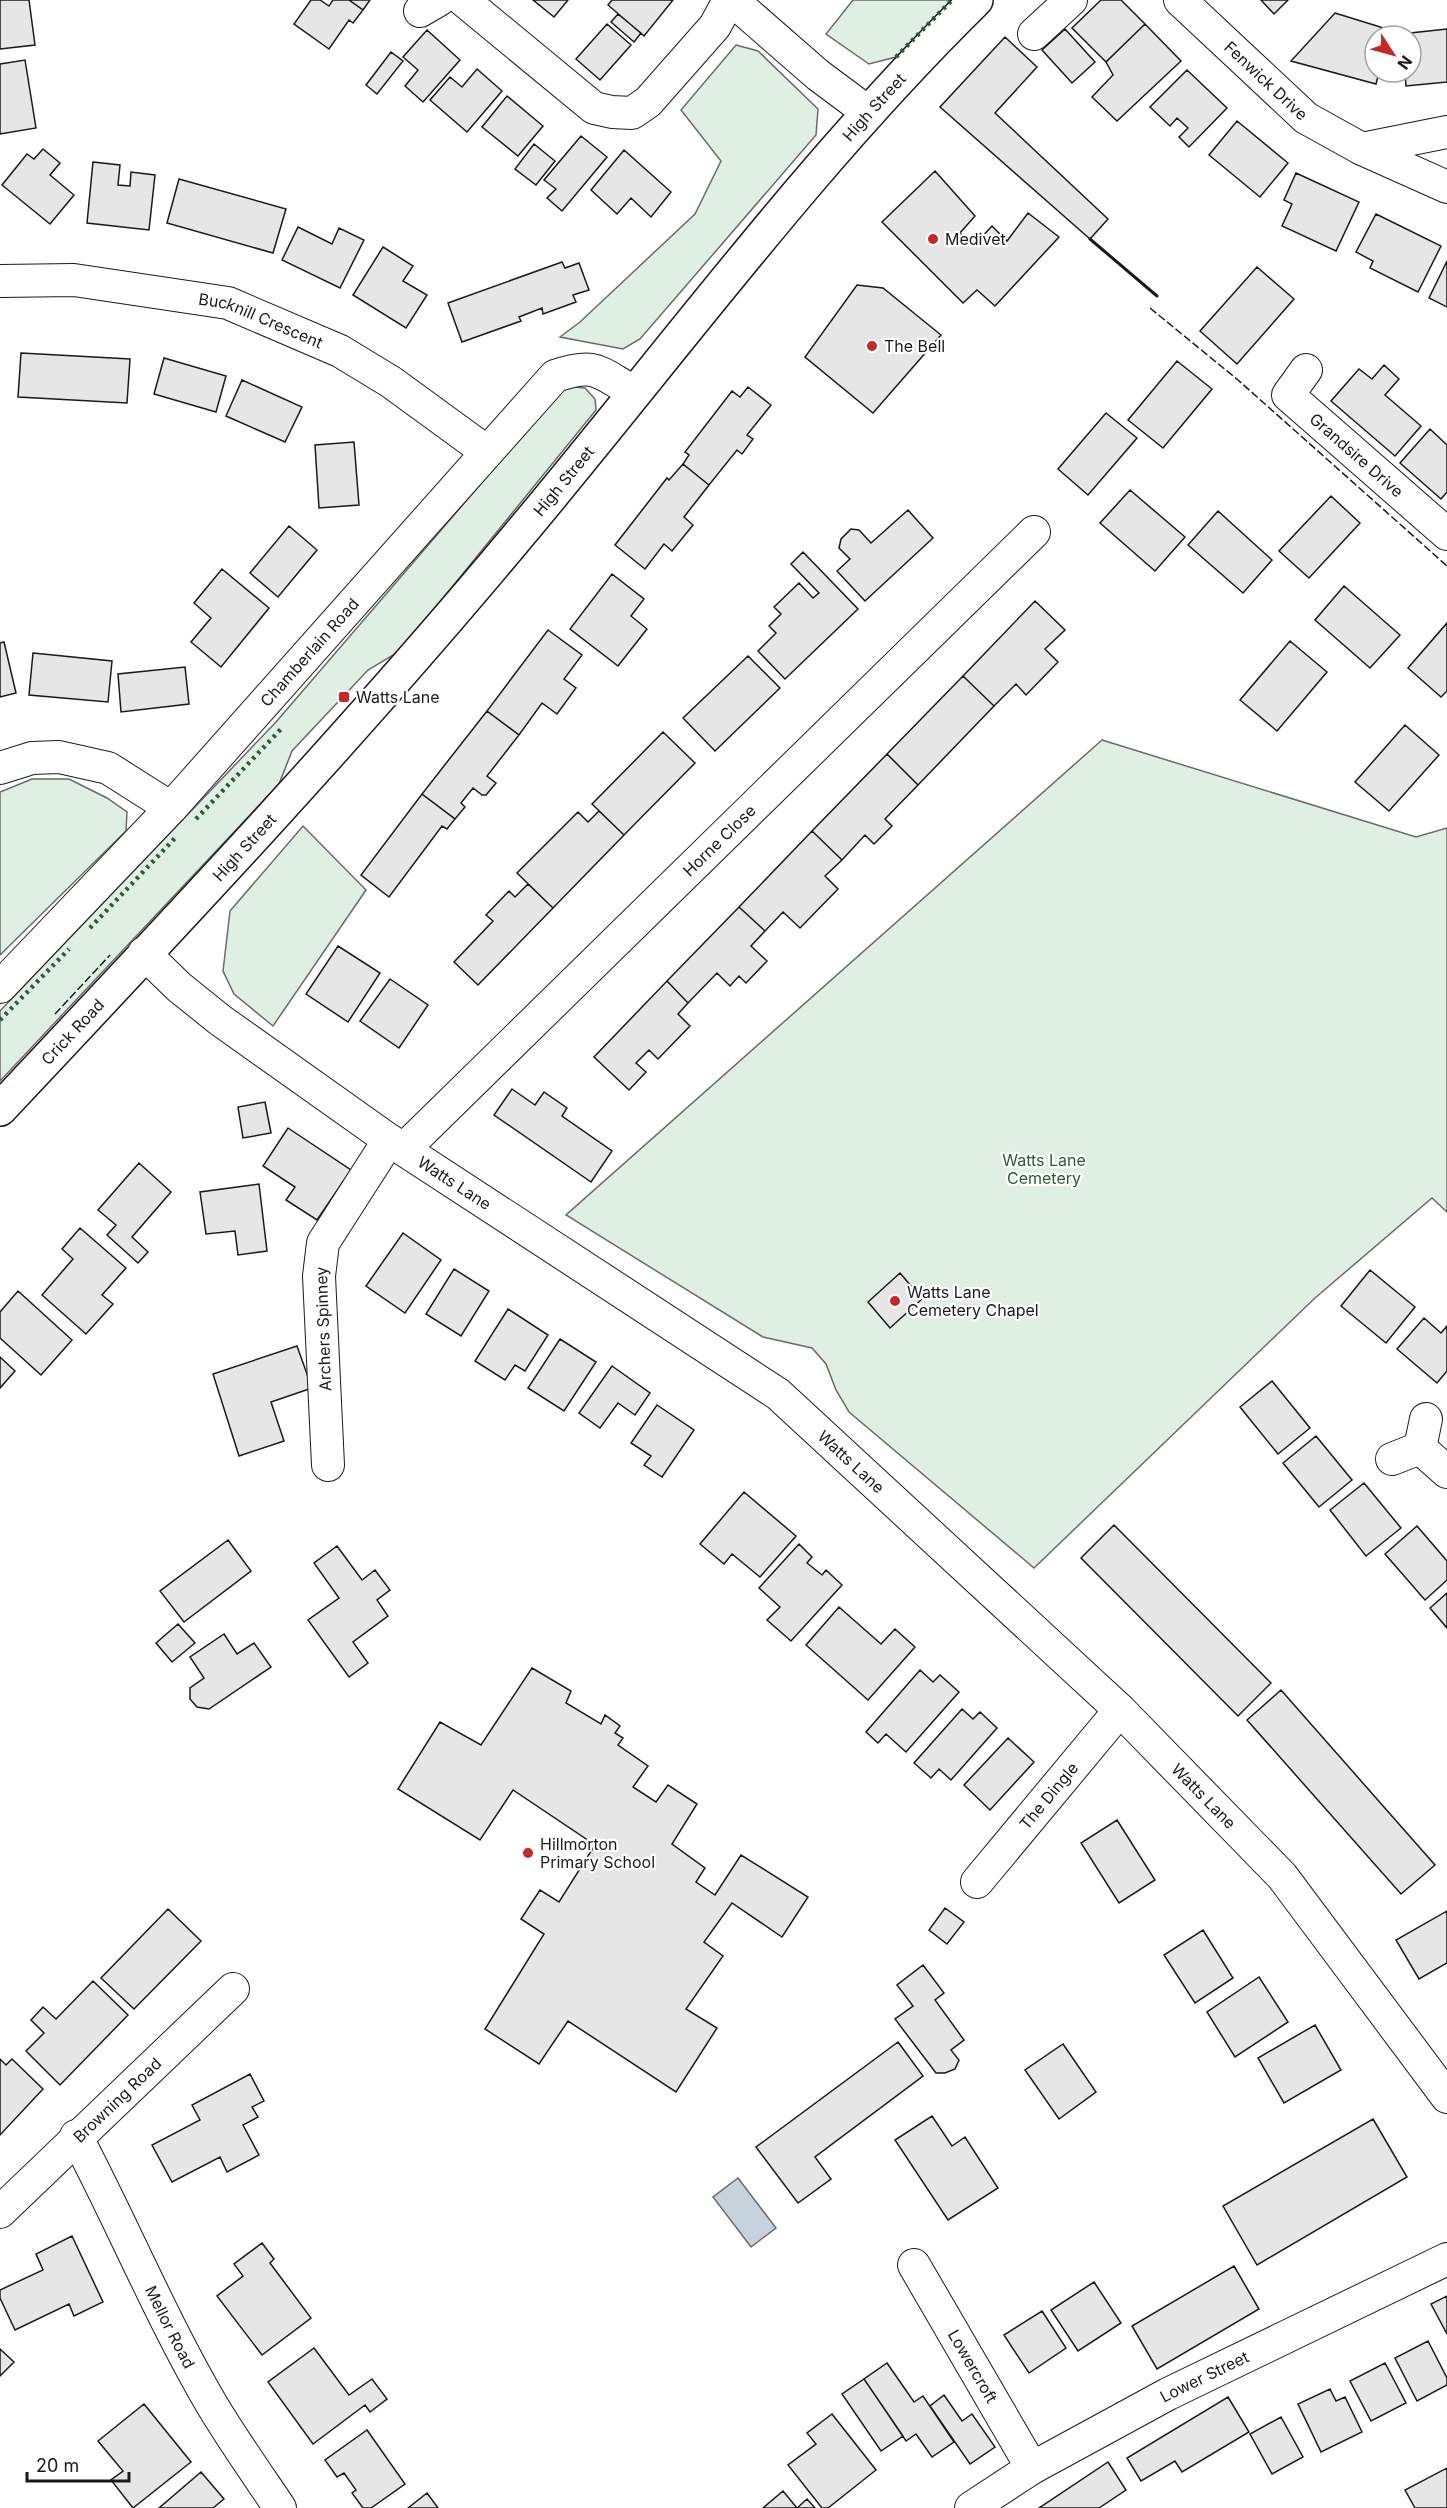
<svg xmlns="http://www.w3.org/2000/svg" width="1447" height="2508" font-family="Inter,sans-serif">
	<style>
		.green { fill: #e0efe3; stroke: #6a6a6a; stroke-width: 1.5 }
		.water { fill: #c6d2dc; stroke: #6a6a6a; stroke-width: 1.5 }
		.building { fill: #e6e6e6; stroke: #1a1a1a; stroke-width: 1.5 }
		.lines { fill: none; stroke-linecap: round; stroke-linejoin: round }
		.minor-casing { stroke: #1a1a1a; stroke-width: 34 }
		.trunk-casing { stroke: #1a1a1a; stroke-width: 36 }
		.minor { stroke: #fff; stroke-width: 32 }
		.trunk { stroke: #fff; stroke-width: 33 }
		.hedge { stroke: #2b5a34; stroke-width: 4.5; stroke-dasharray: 3 4.5; stroke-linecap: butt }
		.fence { stroke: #1a1a1a; stroke-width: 1.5; stroke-dasharray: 8 3; stroke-linecap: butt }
		.wall { stroke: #1a1a1a; stroke-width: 3 }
		.poi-dot { fill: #c62828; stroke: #fff; stroke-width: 2 }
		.labels { text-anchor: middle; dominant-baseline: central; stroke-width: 4.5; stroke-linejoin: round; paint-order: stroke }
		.street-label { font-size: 16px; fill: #1a1a1a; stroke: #fff }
		.poi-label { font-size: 16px; fill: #1a1a1a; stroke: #fff; text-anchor: start }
		.park-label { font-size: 16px; fill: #2b5a34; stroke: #fff }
	</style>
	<rect width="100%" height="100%" fill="#fff"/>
	<path class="green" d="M853,0H952L896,57L869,64L826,34Z
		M736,45L758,51L818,109L816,135L640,339L623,349L560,337L580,322L695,214L721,161L681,110Z
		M565,386L585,388L595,399L596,410L400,651L368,670L292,751L279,784L0,1081V1011L276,722Z
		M1102,740L1416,837L1447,828V1212L1432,1198L1315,1298L1034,1568L849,1412L836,1390L826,1364L812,1348L763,1337L566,1215Z
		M32,779H69L107,798L127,812L126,831L0,955V792Z
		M303,826L366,890L273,1026L234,994L223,971L230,911Z"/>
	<path class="water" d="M738,2178L776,2228L751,2247L713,2197Z"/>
	<path class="building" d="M0,0H29L35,45L0,49Z
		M311,0H320L329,6L333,0H349L363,10L353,23L349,20L329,49L294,24Z
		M349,0H370L363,10Z
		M533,0H568L554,17Z
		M612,0H673L644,36L608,5Z
		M1101,0H1121L1145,24L1106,62L1072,28Z
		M1261,0H1288L1274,14Z
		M1335,13L1390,30L1388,36H1375V72H1379L1376,84L1291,61Z
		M618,14L641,33L634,42L611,22Z
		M607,24L631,45L600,80L576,59Z
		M1145,24L1181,61L1117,121L1092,97L1113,75L1106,62Z
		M1065,29L1095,62L1072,83L1042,50Z
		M1447,29V82L1406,86L1405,72H1411V36H1401V34Z
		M427,30L460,60L423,102L405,86L418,70L403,57Z
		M1005,37L1037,67L995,113L1108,219L1090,239L940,107Z
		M391,52L403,61L377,94L366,85Z
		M25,60L36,128L0,134V64Z
		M477,69L502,91L467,132L430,100L450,77L462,87Z
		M1187,70L1227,108L1189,147L1179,137L1188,128L1177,118L1170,126L1150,107Z
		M507,96L543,126L518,156L482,127Z
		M1237,121L1288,163L1260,197L1209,155Z
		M581,136L607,157L562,211L547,198L556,189L544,180Z
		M534,144L555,161L536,185L515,169Z
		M43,149L60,163L50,175L74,195L50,224L2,185L27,154L34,159Z
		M624,150L671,192L651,217L631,198L617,214L591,190Z
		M93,162L120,165L118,185L130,186L131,172L155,175L149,230L87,223Z
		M935,171L975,216L960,233L974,245L992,226L1007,241L1028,213L1059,237L995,306L977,290L963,303L882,222Z
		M1296,173L1359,202L1336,251L1282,226L1292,204L1284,200Z
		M179,179L286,209L273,253L167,223Z
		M1376,214L1441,246L1418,292L1370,268L1373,261L1356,252Z
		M298,227L332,244L339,228L364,240L340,288L282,260Z
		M383,247L413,266L403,281L427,295L406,328L353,295Z
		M1447,261V307L1429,298Z
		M562,262L565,268L579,263L589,290L573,295L576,302L543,314L542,308L519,317L521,321L462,342L448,303Z
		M1257,267L1294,299L1237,364L1200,331Z
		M857,285L883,288L941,335L873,413L805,357Z
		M21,353L130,359L127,403L18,397Z
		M164,358L226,376L216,412L154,394Z
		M1177,361L1212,389L1163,448L1128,420Z
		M1384,365L1399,379L1385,395L1421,426L1395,456L1331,401L1359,369L1372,379Z
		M242,380L302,407L285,442L226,416Z
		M748,387L771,405L747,435L753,439L742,454L737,450L709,485L683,464L689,455L685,452L732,391L740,397Z
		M1106,413L1137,438L1088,495L1058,469Z
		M1430,429L1447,445V492L1441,499L1400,463Z
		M354,442L359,505L319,508L315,445Z
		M683,464L709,485L684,517L693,525L672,551L664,544L645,569L615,545L667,478L669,480Z
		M1130,490L1185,537L1155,571L1100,523Z
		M1331,496L1360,523L1309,578L1279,551Z
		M908,510L933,538L865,601L837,571L850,559L839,548L841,539L851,529L859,530L871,543Z
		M1218,511L1272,560L1243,593L1188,545Z
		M289,526L317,550L278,597L250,573Z
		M803,552L858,609L785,679L758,651L776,633L769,626L781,614L774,607L799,583L813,598L819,593L791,564Z
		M222,569L269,608L221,667L191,642L211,618L194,603Z
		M612,574L644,599L631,616L647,629L618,666L570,629Z
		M1344,586L1400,635L1370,668L1315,620Z
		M1035,601L1065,630L1045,649L1058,662L1026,695L1016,684L994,706L963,676Z
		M1447,623V691L1441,697L1408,668Z
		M548,630L582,655L564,679L576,688L557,714L542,703L519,735L487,711Z
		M1290,641L1327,672L1277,731L1240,700Z
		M4,642L16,693L0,697V643Z
		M33,653L112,661L108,702L29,695Z
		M748,656L780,688L715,751L683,718Z
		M185,667L189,704L121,712L118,674Z
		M963,676L994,706L918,785L887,754Z
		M487,711L519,735L487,776L496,783L486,795H482L473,788L461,803L465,807L455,819L422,794Z
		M1405,725L1439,755L1389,811L1355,782Z
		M663,732L695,763L624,835L592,804Z
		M887,754L918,785L885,819L892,826L874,844L865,835L842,860L812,831Z
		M422,794L455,819L447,829L442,826L389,897L361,875Z
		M599,811L624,835L553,908L517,873L578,812L588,822Z
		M812,831L842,860L825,876L838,889L800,928L783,912L765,931L739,907Z
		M528,884L553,908L478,985L454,962L493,921L486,915L509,891L515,897Z
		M739,907L765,931L751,946L767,961L746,983L739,976L730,986L717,973L688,1003L667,981Z
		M338,946L380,973L348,1022L306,994Z
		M390,979L428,1005L399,1048L360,1021Z
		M667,981L688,1003L678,1014L690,1026L658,1059L649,1050L636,1063L646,1072L629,1090L594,1057Z
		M512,1089L535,1105L544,1092L567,1108L562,1116L612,1151L591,1182L494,1115Z
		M265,1102L271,1133L243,1138L238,1107Z
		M288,1128L351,1170L317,1220L286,1200L295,1187L263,1166Z
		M139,1163L171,1192L132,1237L148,1252L138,1263L107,1235L116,1225L98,1210Z
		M259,1184L267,1251L238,1255L235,1231L206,1234L200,1192Z
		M80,1228L126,1268L102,1295L113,1304L86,1334L42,1295L73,1259L62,1249Z
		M403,1233L441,1260L405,1313L366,1286Z
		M454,1269L489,1291L461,1336L426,1314Z
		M1370,1270L1415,1307L1386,1343L1341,1306Z
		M900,1273L922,1299L890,1328L868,1302Z
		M18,1291L72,1340L41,1375L0,1338V1312Z
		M508,1309L548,1335L525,1371L515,1365L505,1380L475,1361Z
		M1424,1318L1441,1333L1447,1326V1371L1437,1383L1397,1349Z
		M560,1339L596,1362L564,1411L528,1388Z
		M297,1346L312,1388L271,1402L284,1441L239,1456L213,1374Z
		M0,1357L15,1371L0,1388Z
		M612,1366L650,1393L635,1415L618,1403L600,1428L579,1413Z
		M1272,1381L1310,1428L1278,1454L1240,1407Z
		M657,1405L694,1430L662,1477L644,1465L651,1456L631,1443Z
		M1316,1436L1352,1480L1319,1507L1283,1463Z
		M1364,1483L1401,1528L1366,1556L1330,1510Z
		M744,1492L796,1536L760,1577L732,1554L724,1564L700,1544Z
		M1114,1525L1271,1683L1238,1716L1081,1558Z
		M1417,1526L1447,1561V1580L1425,1600L1385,1554Z
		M228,1540L251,1571L184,1622L160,1591Z
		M799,1544L812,1557L807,1563L822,1575L826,1570L842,1585L791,1641L767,1620L780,1607L759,1588Z
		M337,1546L362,1580L375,1570L390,1590L377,1600L388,1616L353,1642L368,1663L349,1677L308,1620L339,1598L314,1563Z
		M1447,1593V1628L1430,1608Z
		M839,1607L881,1644L895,1629L915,1647L868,1700L806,1645Z
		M178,1624L195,1643L172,1662L156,1643Z
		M224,1634L237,1654L254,1643L271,1667L209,1709L197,1707L190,1699V1688L204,1678L190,1657Z
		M532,1668L571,1691L566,1703L601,1724L605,1715L620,1726L615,1733L623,1738L618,1745L648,1766L633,1787L656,1802L668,1785L697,1804L672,1844L705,1868L696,1882L715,1895L741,1855L808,1897L782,1937L732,1903L704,1942L723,1956L686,2009L717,2028L676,2092L568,2021L539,2064L485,2029L544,1934L521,1919L540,1890L559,1902L595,1845L513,1790L480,1840L398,1789L440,1722L481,1745Z
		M920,1670L933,1682L940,1675L959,1692L906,1752L886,1734L878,1743L866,1732Z
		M1281,1690L1435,1865L1401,1894L1247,1720Z
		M962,1709L973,1719L980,1712L997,1728L951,1780L939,1769L931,1778L914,1763Z
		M1008,1738L1034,1762L990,1810L964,1785Z
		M1117,1820L1155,1880L1119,1903L1081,1843Z
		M945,1908L964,1922L947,1944L929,1930Z
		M168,1909L201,1941L134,2009L101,1978Z
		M1447,1911V1963L1419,1979L1396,1940Z
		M1203,1930L1233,1978L1195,2003L1164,1955Z
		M923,1965L944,1993L935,2000L964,2040L951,2050L959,2060L955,2069L945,2073H936L895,2019L913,2006L897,1985Z
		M1259,1977L1288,2022L1235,2057L1207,2012Z
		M93,1981L128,2015L60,2085L26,2051L44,2033L31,2020L43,2007L56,2019Z
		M1315,2025L1341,2070L1284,2103L1258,2058Z
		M898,2042L923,2076L815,2157L831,2179L798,2203L756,2147Z
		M1063,2044L1096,2092L1059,2119L1025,2070Z
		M0,2059L6,2065L12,2059L43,2089L0,2135Z
		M250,2074L264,2101L252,2107L258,2117L243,2125L259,2155L227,2172L220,2157L172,2182L152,2145L200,2120L192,2105Z
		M932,2116L952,2146L965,2137L998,2188L948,2220L895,2140Z
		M1373,2119L1407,2177L1257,2265L1223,2206Z
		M72,2236L103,2302L74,2316L69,2304L15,2330L0,2298V2290L43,2270L36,2254Z
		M262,2243L274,2259L270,2263L311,2318L262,2355L217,2296L243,2276L234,2264Z
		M1234,2266L1259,2309L1157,2369L1132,2326Z
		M1094,2282L1121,2323L1078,2351L1051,2310Z
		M1447,2296V2334L1431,2304Z
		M1042,2311L1066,2348L1029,2373L1004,2335Z
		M1428,2341L1447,2378V2385L1417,2401L1395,2358Z
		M314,2348L349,2395L372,2379L387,2399L370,2412L365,2405L313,2444L268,2382Z
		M0,2349L14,2362L0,2376Z
		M887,2363L914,2402L923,2396L954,2442L932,2457L916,2434L906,2441L864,2379Z
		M1385,2363L1406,2403L1371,2421L1350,2381Z
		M864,2379L903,2436L881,2451L842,2394Z
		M1330,2389L1336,2401L1345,2397L1362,2432L1321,2452L1298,2404Z
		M944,2395L962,2421L972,2414L995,2447L970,2464L930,2406Z
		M1228,2397L1249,2432L1182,2472L1175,2461L1141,2481L1127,2458Z
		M144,2404L191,2462L133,2508L111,2480L123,2471L98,2441Z
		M832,2414L876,2470L828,2508H822L788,2465L816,2444L807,2433Z
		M1281,2417L1303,2457L1272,2474L1250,2434Z
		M367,2430L405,2484L371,2508H363L352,2493L356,2490L344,2473L337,2477L325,2460Z
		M1108,2462L1126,2490L1099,2508H1039Z
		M1447,2468V2508H1415L1405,2490Z
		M201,2472L224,2499L213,2508H159Z
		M783,2491L797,2508L807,2499L815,2508H763Z
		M427,2493L438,2508H408Z"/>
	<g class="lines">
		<defs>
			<g id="minor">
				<path d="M463,0L594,108L612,112L632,113L648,102L715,26L729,0"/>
				<path d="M732,0L818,75L869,113"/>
				<path id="s1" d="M1180,0L1306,118L1362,149L1447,187"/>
				<path d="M420,11L439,0"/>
				<path d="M1034,34L1071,0"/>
				<path d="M1362,149L1447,132"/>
				<path id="s2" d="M0,281L74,280L228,303L340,351L391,382L487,452"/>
				<path id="s3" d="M1306,370L1288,395L1447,534"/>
				<path d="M0,768L32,758L59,757L108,768L171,808"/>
				<path id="s4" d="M144,953L179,987L220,1020L389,1140L778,1394L1120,1710L1282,1876L1447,2097"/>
				<path id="s5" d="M0,987L171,808L555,376C597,362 598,372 634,392"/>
				<path id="s6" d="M404,1149L1034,532"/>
				<path d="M1426,1419L1420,1448L1447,1472"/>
				<path d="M1392,1459L1420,1448"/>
				<path d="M328,1465L319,1276L323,1243L389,1140"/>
				<path id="s7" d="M977,1882L1120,1710"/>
				<path id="s8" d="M76,2136C123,2225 161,2318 212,2405C233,2440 257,2474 280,2508"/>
				<path id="s9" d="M0,2212L233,1989"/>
				<path id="s10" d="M914,2265L1032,2468"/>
				<path id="s11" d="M971,2508L1032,2468L1168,2394L1447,2259"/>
			</g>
			<g id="trunk">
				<path id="s12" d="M0,1109C176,922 353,734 518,536C669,356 808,165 976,0"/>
			</g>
		</defs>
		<use href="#minor" class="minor-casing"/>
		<use href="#trunk" class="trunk-casing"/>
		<use href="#minor" class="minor"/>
		<use href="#trunk" class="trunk"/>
		<path class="hedge" d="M896,57L952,0
			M196,819L281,729
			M90,928L177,836
			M0,1020L69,949"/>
		<path class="fence" d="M1150,308L1238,380L1447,566
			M55,1014L110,955"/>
		<path class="wall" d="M1090,239L1157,296"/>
	</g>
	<g class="poi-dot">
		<circle cx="933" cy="239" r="6"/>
		<circle cx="872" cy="346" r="6"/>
		<rect x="338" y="691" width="12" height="12" rx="3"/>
		<circle cx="895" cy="1301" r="6"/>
		<circle cx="528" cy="1853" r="6"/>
	</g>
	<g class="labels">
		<g class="street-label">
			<text stroke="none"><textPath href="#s1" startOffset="118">Fenwick Drive</textPath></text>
			<text stroke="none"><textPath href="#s12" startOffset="1330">High Street</textPath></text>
			<text stroke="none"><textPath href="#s2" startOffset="266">Bucknill Crescent</textPath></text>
			<text stroke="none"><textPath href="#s3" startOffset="122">Grandsire Drive</textPath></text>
			<text stroke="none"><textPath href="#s12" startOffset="844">High Street</textPath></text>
			<text stroke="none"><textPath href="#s5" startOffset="456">Chamberlain Road</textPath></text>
			<text stroke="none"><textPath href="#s6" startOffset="441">Horne Close</textPath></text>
			<text stroke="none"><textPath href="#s12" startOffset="358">High Street</textPath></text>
			<text stroke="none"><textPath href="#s12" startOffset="106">Crick Road</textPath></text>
			<text stroke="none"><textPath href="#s4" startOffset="387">Watts Lane</textPath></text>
			<text transform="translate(323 1329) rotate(-92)">Archers Spinney</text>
			<text stroke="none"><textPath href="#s4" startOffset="873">Watts Lane</textPath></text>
			<text stroke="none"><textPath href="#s7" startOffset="112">The Dingle</textPath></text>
			<text stroke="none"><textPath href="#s4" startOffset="1359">Watts Lane</textPath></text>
			<text stroke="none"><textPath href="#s9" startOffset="162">Browning Road</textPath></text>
			<text stroke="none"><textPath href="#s8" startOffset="213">Mellor Road</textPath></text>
			<text stroke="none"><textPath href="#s10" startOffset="117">Lowercroft</textPath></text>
			<text stroke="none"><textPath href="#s11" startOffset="268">Lower Street</textPath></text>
		</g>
		<g class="poi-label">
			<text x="945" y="239">Medivet</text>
			<text x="884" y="346">The Bell</text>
			<text x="356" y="697">Watts Lane</text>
			<text x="907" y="1292">Watts Lane<tspan x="907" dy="18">Cemetery Chapel</tspan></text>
			<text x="540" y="1844">Hillmorton<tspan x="540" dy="18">Primary School</tspan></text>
		</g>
		<g class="park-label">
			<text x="1044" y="1160">Watts Lane<tspan x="1044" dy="18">Cemetery</tspan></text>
		</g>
	</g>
	<g transform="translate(1393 54) rotate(126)"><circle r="28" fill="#ffffff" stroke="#a3a3a3" stroke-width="1.5"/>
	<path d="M0-4.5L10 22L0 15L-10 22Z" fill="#c62828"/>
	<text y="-9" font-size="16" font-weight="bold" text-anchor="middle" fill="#1a1a1a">N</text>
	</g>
	<path d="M27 2472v9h102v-9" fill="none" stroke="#1a1a1a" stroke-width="3"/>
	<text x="36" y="2472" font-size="18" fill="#1a1a1a" stroke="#ffffff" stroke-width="4.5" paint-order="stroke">20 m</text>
</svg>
